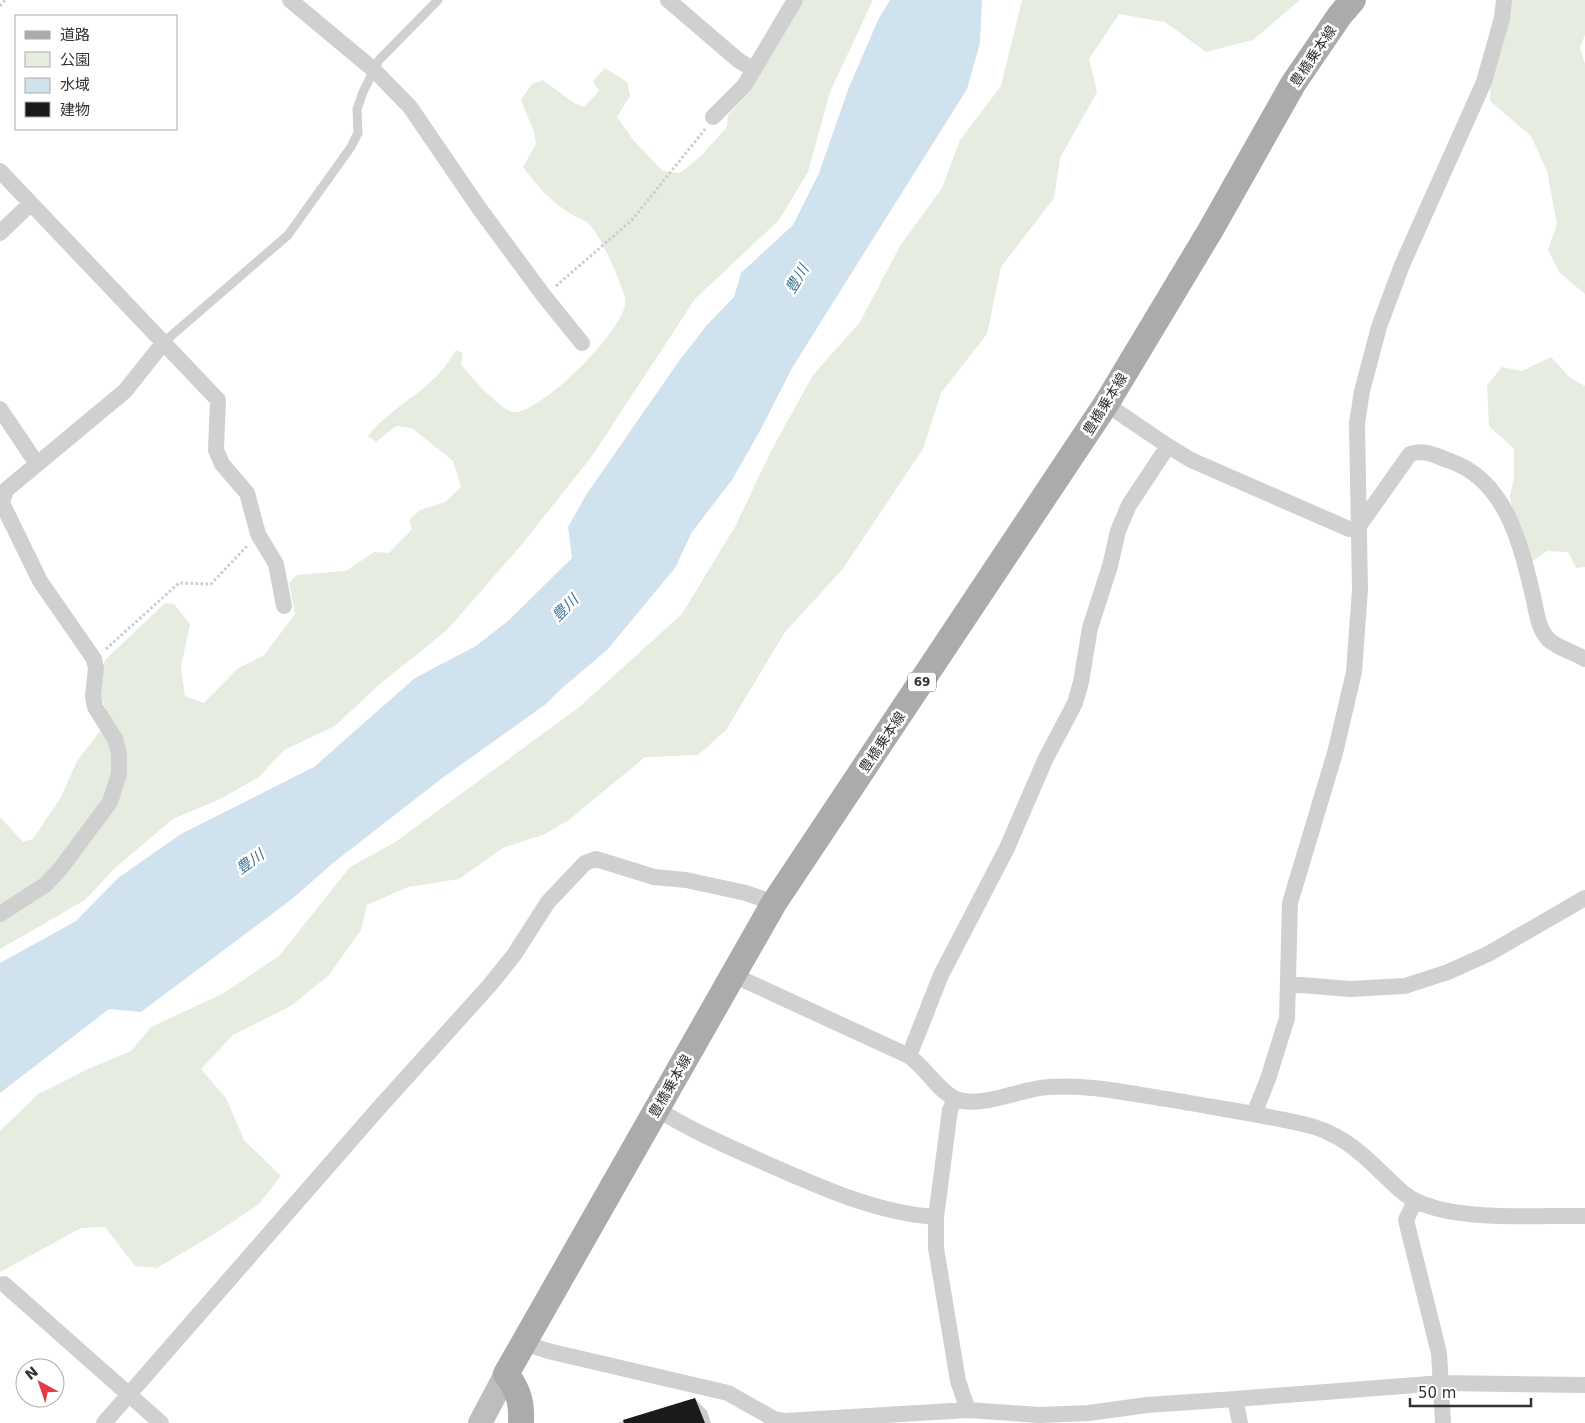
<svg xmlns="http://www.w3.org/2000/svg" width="1585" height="1423" font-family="'DejaVu Sans','Noto Sans JP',sans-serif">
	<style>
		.green { fill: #e6ecdf }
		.water { fill: #cfe2ee }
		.shadow { fill: #0003 }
		.building { fill: #1a1a1a }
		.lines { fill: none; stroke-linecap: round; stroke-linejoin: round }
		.path { stroke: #cdcdcd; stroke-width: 3; stroke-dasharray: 2.5 2.5; stroke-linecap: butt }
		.lane { stroke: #d0d0d0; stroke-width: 9 }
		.street { stroke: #d0d0d0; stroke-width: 16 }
		.secondary { stroke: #bdbdbd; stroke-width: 24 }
		.primary { stroke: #ababab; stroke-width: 26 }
		.labels { text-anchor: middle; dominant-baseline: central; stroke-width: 5; stroke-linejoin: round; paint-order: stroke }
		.shield { fill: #fff; stroke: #707070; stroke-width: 1 }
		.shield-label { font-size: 12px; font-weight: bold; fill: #333 }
		.street-label { font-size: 14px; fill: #333; stroke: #fff }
		.water-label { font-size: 15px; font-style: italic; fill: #3f7597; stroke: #fff }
	</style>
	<rect width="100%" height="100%" fill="#fff"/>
	<path class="green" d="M801,0H873L830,92L808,172L779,220L695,299L592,456L523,543L447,630L380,684L335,726L284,750L259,777L220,799L173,819L115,868L85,900L0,949V817L23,842L33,839L61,797L77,761L100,731L107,711L101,698L102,670L105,660L165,603L174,604L190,624L181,667L185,696L204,703L237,669L264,655L295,614L289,583L297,575L346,571L374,552L389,553L412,529L409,520L420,510L445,502L461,487L453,461L412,428L396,426L376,442L368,436C396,401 432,393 456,350L463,353L461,364C470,376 499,409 513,412C539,416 632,324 625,298C621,282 600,233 588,223C584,219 577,218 571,214C552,203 536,185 523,167L536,144L534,132L521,100L532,84L543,80L574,103L584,107L599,91L593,81L605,68L627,82L630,96L617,117L634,141L663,171L680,173L702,155L727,127L728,115L750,92L765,60Z
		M1022,0H1300L1253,40L1206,52L1165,22L1119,14L1089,59L1097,92L1060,158L1054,198L1001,267L987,334L941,393L923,449L842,570L785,632L726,730L698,755L645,757L569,820L545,834L503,848L459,879L408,887L367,905L361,930L329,975L291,1006L233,1035L201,1069L226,1098L244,1140L281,1176L258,1205L216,1233L157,1268L135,1266L105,1227L81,1228L0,1272V1131L37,1095L88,1069L131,1051L151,1027L224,993L279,956L350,867L394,843L578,708L682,614L736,525L771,451L813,375L860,322L900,246L942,188L960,140L1001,86Z
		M1512,0H1585V35L1580,47L1585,64V294L1560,273L1548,250L1557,224L1547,171L1531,136L1490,101L1491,78Z
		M1551,357L1570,378L1585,386V567L1576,568L1568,552L1547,551L1529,563L1519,552L1510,496L1514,478V449L1489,426L1487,385L1502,367L1522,371Z"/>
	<path class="water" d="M890,0H982L980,43L967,89L792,368L761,429L732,480L692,532L675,568L607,650L561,689L546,704L441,779L333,863L292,899L141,1012L109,1009L0,1093V963L76,921L118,878L181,834L314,767L415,678L476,646L509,620L572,558L568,527L586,495L679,361L707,325L734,297L741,273L793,225L819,173L849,87L879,18Z"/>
	<path class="shadow" d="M695,1399L707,1411L711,1423H617Z"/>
	<path class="building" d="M695,1398L705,1423H624L623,1420Z"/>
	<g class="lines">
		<path class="path" d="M0,6L5,0
			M556,286L632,220L706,128
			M106,649L179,583L211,584L248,545"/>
		<path class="lane" d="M164,342L288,235L351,147L358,133L357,109L363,92L379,60L438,0"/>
		<path class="street" d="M290,0L374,70L410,107L479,208L544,296L582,343
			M668,0L738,60L754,70
			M713,117L744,86L795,0
			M0,171L218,400L216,450L222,464L247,493L258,534L276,564L284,606
			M0,233L30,204
			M0,409L37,464
			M1168,446L1191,460L1349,529L1359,526L1410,454C1425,449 1436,456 1450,461C1506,480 1521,545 1533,596C1536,609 1538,629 1548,639C1557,648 1574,652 1585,659
			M0,914L45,885L61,868L110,802L119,774V754L115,739L95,707L93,696L96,668L94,659L40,581L2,503L6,490L125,391L164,342
			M733,975L909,1056C925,1067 940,1093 956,1099C981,1109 1022,1088 1049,1087C1091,1084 1131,1094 1173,1100C1216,1108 1260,1114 1303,1124C1337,1131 1360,1151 1384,1175C1394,1184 1404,1196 1416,1201C1460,1222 1537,1215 1585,1216
			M1289,984L1350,989L1405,986L1448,972L1488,954L1585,898
			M909,1056L941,975L1007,848L1045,760L1075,703L1081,682L1090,628L1110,566L1118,531L1129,505L1168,446L1106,404
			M955,1099L950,1110L936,1217V1248L958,1381L968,1410
			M657,1109C690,1130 727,1146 763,1162C817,1186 876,1213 936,1217
			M1254,1114L1268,1079L1287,1018L1290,903L1335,753L1354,672L1360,589L1357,423L1362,391L1379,327L1402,265L1484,82L1502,18L1504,0
			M1415,1201L1406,1220L1439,1353L1443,1423
			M4,1284L161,1423
			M524,1343L548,1351L728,1393L774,1419L785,1421L968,1410L1039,1415L1089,1413L1147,1405L1235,1399L1240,1423
			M1235,1399L1442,1383L1585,1385
			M104,1423L378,1109L489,986L514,955L548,902L585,863L596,859L654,877L686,880L746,893L774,903"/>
		<path class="secondary" d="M480,1423L506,1374"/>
		<path class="primary" d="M521,1423C522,1403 519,1391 506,1374L774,903L1106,404L1210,231L1293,84L1340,15L1353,0"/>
	</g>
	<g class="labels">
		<rect class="shield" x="908" y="672.5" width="28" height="19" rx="4"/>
		<g class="shield-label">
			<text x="922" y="682">69</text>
		</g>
		<g class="street-label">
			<text transform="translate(1313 56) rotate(-56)">豊橋乗本線</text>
			<text transform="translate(1105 404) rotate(-58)">豊橋乗本線</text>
			<text transform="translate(882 742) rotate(-56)">豊橋乗本線</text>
			<text transform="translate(670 1086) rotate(-60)">豊橋乗本線</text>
		</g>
		<g class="water-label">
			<text transform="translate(797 279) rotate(-59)">豊川</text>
			<text transform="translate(565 608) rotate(-45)">豊川</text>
			<text transform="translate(250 862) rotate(-36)">豊川</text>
		</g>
	</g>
	<rect x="15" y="15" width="162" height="115" fill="#ffffff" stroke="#adadad"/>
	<rect x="25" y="31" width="25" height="8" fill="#ababab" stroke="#adadad"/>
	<text x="60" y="40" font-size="15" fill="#333333">道路</text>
	<rect x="25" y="52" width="25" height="15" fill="#e6ecdf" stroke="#adadad"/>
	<text x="60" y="65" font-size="15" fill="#333333">公園</text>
	<rect x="25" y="78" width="25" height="15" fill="#cfe2ee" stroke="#adadad"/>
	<text x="60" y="90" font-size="15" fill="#333333">水域</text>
	<rect x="25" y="102" width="25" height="15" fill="#1a1a1a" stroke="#adadad"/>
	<text x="60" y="115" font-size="15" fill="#333333">建物</text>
	<g transform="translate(40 1383) rotate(320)"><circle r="24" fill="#ffffff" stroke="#adadad"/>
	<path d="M0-4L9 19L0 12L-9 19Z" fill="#e63946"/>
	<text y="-8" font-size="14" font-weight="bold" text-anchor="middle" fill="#333333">N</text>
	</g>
	<path d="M1410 1398v8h121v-8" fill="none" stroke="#333333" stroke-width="2.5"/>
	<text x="1418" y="1398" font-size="15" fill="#333333" stroke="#ffffff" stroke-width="4" paint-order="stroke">50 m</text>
</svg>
